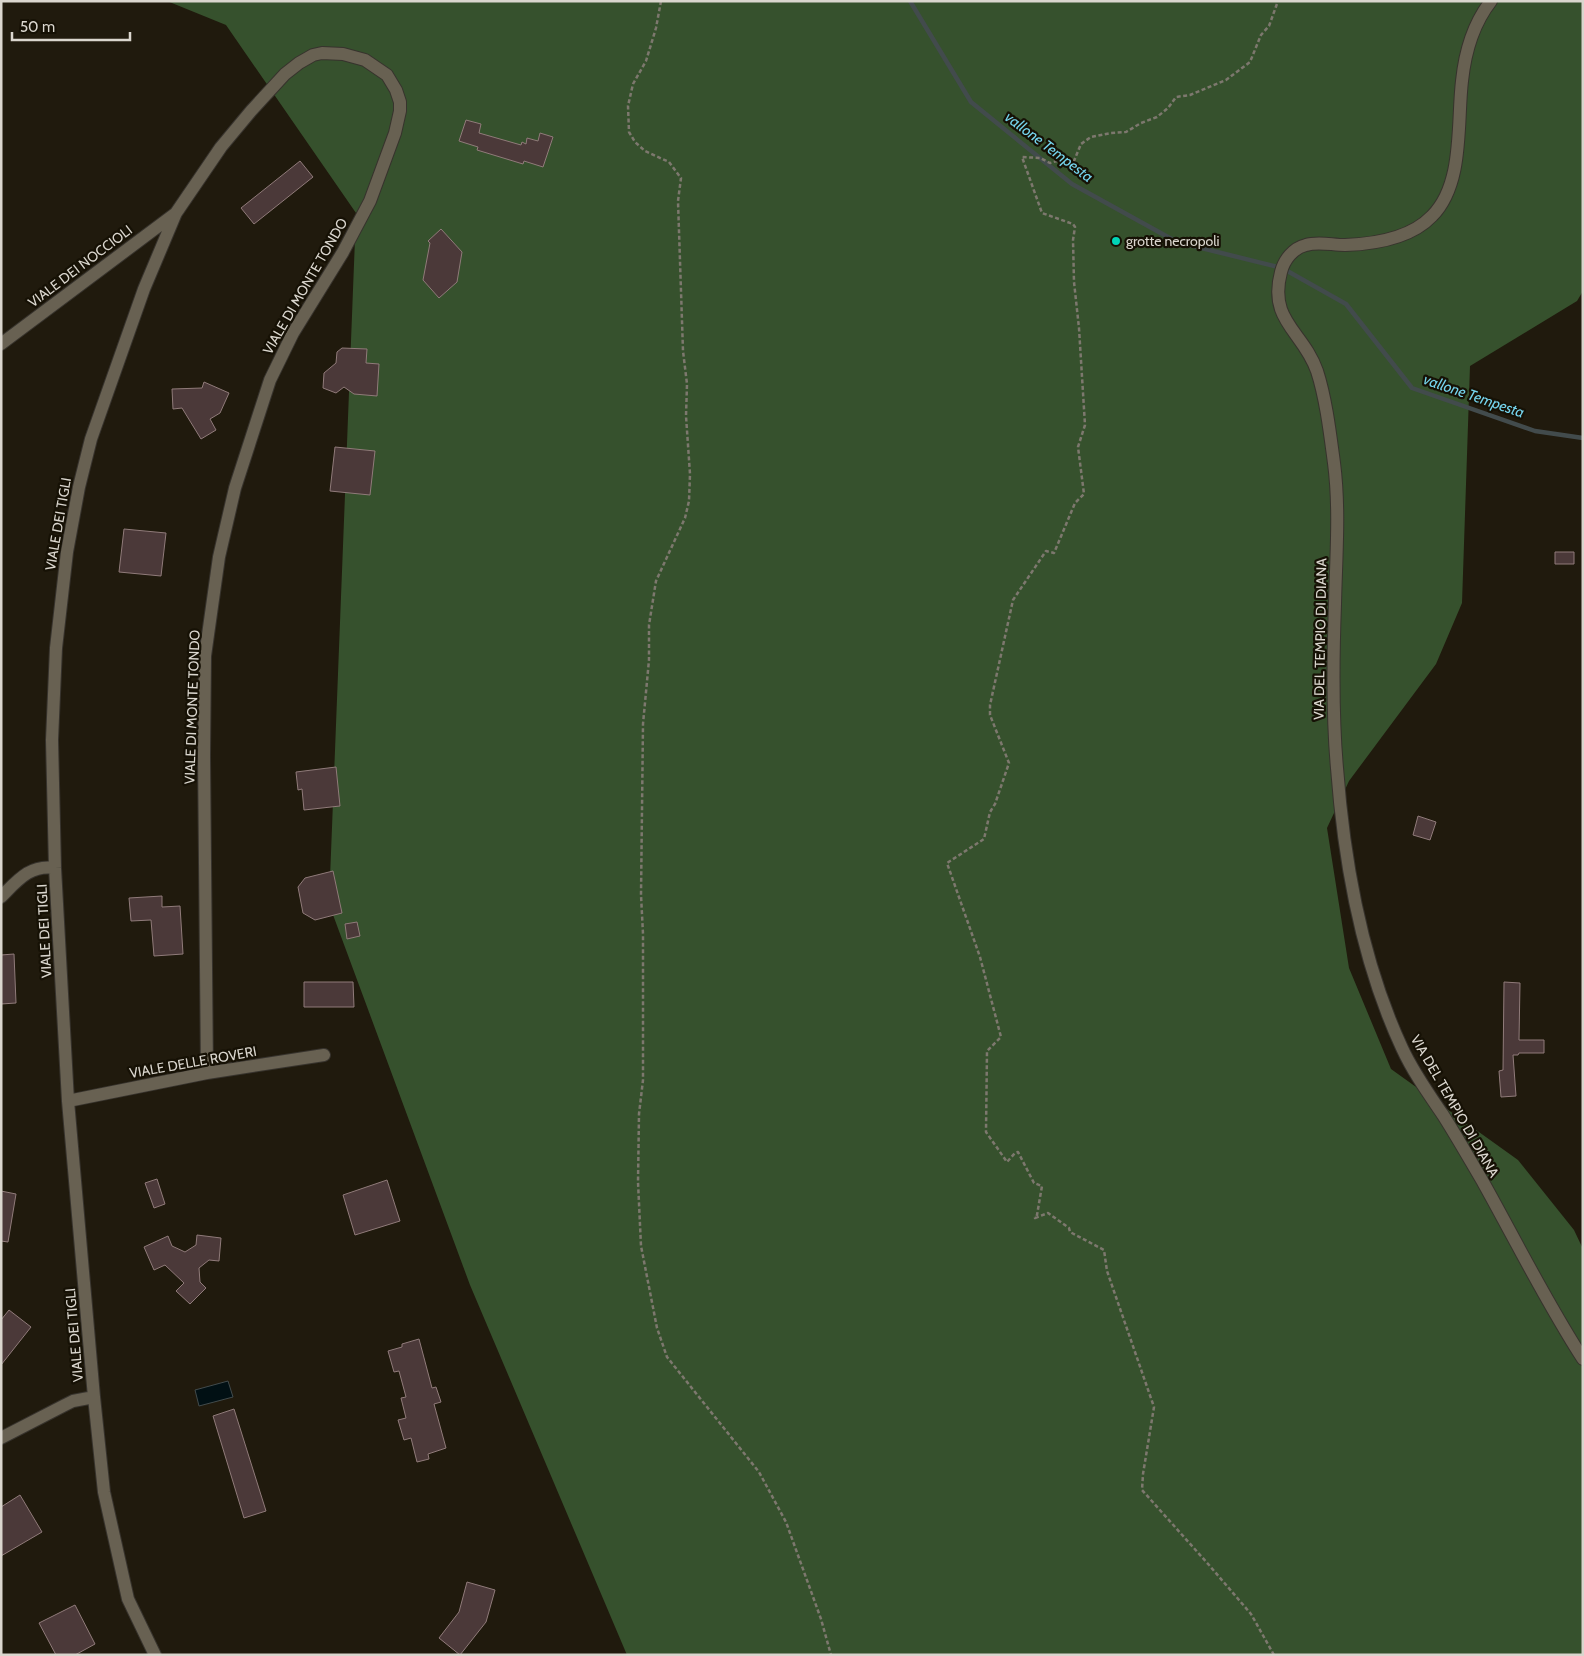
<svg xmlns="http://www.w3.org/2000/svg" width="1584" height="1656" font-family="Cabin,sans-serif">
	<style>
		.forest { fill: #36512d }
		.water { fill: #011014; stroke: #424b4c }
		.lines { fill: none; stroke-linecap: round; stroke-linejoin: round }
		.stream { stroke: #424b4c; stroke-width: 4.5 }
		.building { fill: #4b3939; stroke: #907b7a }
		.minor-casing { stroke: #37332d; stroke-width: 14 }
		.path { stroke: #7d786e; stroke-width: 2.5; stroke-dasharray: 4 2.5; stroke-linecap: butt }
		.minor { stroke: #686152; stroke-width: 12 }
		.poi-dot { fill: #01d5b7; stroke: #161105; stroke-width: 2 }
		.labels { text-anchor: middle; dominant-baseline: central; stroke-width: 4.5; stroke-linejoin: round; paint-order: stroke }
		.poi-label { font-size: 14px; fill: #dad6ce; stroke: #161105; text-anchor: start }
		.street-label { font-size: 14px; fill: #dad6ce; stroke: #161105 }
		.water-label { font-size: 15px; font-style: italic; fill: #75d4ed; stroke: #161105 }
	</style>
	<rect width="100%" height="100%" fill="#201a0d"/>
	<path class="forest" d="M167,1H1583V291L1577,301L1470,366L1462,603L1436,664L1349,781L1327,828L1349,968L1391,1069L1518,1160L1574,1230L1583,1249V1655H627L470,1285L329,904L356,213L226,25Z"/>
	<path class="water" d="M228,1381L233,1397L199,1406L195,1390Z"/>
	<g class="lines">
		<path class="stream" d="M910,1L971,102L1072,184L1177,242L1282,268L1346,304L1412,388L1535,431L1583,438"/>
	</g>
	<path class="building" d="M466,120L481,124L479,133L521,145L522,142L526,144L527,138L538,141L540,133L553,137L543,167L524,161L523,164L477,150L478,147L459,141Z
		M300,161L313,177L254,224L241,208Z
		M441,229L462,252L457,282L439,298L423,280L430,243L428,241Z
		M342,348L367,349L366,363L379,364L377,396L354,394L344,387L336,393L323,388L324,373L336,363L337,352Z
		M204,382L229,393L220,413L210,419L216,430L201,439L182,408L173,409L172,389L202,388Z
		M335,447L375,451L370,495L330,491Z
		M124,529L166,533L161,576L119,572Z
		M1555,552H1574V564H1555Z
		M336,767L340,806L304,810L302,789L298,790L296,772Z
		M1418,816L1436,822L1430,840L1413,835Z
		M333,871L342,913L315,920L303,913L298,887L305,878Z
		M162,896V907L180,906L183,954L154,956L151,920L131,921L129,898Z
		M357,922L360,936L347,939L345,924Z
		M14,954L16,1003L1,1004V955Z
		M304,982H353L354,1007H304Z
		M1504,982L1520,983L1519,1040H1544V1053H1519L1518,1055H1513L1516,1096L1501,1097L1499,1071L1503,1070Z
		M157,1179L165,1204L154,1208L145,1183Z
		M387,1180L400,1221L355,1235L343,1195Z
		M1,1191L16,1194L8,1242L1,1241Z
		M197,1235L221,1238L219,1261L209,1260L199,1268L200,1282L206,1288L190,1304L176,1291L184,1283L165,1265L154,1270L144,1247L168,1236L172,1246L185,1252L196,1245Z
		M9,1310L31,1327L1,1365V1320Z
		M419,1339L432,1388L436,1387L441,1402L434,1404L446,1448L428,1454L429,1459L417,1462L411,1438L404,1440L398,1420L406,1418L401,1398L406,1397L399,1371L394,1372L388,1351L402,1347V1344Z
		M234,1409L266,1511L244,1518L213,1416Z
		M20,1495L42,1532L1,1556V1507Z
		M467,1582L495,1590L486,1622L460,1655L439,1638L459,1612Z
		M75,1605L95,1644L75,1655H56L39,1623Z"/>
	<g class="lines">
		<defs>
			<path id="minor" d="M1491,1C1473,24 1465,52 1462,81C1457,123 1464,184 1432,216C1411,238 1374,244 1345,245C1332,245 1318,241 1306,245C1293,248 1284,260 1281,272C1268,321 1303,331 1317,371C1326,399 1330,433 1334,463C1340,509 1336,557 1335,604C1333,658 1332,713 1337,768C1344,862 1362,962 1402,1048C1413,1072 1428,1093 1443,1115C1457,1137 1470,1160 1483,1182C1516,1241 1546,1302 1583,1359
				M1,344L176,213
				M1,897C17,881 30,864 55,868
				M68,1101L207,1073L324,1055
				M1,1438L63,1406L73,1401L94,1397
				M155,1655L128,1599L104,1492L94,1397L68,1101L55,868L52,740L56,648L67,552L79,487L91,439L144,289L176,213L221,147L251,111L285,74L299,63L313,55L322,53L343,54L365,60L387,75L396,90L400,102V111L395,133L370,201L343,252L293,333L270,380L235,488L219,557L205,656L204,756L207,1073"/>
		</defs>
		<use href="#minor" class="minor-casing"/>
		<path class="path" d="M661,1L656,28L646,61L633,84L628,106L629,132L635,142L645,151L669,162L681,178L678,201L683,351L687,384L686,416L690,474L689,501L685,518L656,581L649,625V660L643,724L641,895L643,934V1080L639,1114L638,1182L641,1246L657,1328L667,1357L759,1472L786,1522L821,1619L831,1655
			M1274,1655L1251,1614L1209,1565L1142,1490L1143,1474L1154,1407L1107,1271L1104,1250L1070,1232L1069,1228L1048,1213L1035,1218L1037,1215L1042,1186L1034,1183L1018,1152L1015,1153L1007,1162L986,1132L987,1051L1001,1037L980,957L947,863L984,839L990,812L995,804L1009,763L990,715V705L1013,600L1046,551L1054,553L1075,503L1084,494L1078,447L1085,425L1079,328L1074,282L1073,240L1075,227L1073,224L1042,213L1022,157L1040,158L1050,163L1057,161H1074L1081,144L1091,137L1111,133L1126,132L1141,123L1157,117L1168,108L1176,97L1190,95L1226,80L1250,62L1261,35L1269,26L1278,1"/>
		<use href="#minor" class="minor"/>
	</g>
	<circle class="poi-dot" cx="1116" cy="241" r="5"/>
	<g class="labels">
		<g class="poi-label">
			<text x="1126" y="241">grotte necropoli</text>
		</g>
		<g class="street-label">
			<text transform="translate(80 266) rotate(-37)">VIALE DEI NOCCIOLI</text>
			<text transform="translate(305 286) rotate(-60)">VIALE DI MONTE TONDO</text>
			<text transform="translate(58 524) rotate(-80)">VIALE DEI TIGLI</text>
			<text transform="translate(1320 639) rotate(-89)">VIA DEL TEMPIO DI DIANA</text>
			<text transform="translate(192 707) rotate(-88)">VIALE DI MONTE TONDO</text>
			<text transform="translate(44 931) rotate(-93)">VIALE DEI TIGLI</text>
			<text transform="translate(193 1062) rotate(-10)">VIALE DELLE ROVERI</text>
			<text transform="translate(1455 1106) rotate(60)">VIA DEL TEMPIO DI DIANA</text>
			<text transform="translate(74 1335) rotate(-95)">VIALE DEI TIGLI</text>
		</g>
		<g class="water-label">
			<text transform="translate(1049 147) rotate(37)">vallone Tempesta</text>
			<text transform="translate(1474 396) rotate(19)">vallone Tempesta</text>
		</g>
	</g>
	<rect width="1584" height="1656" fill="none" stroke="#dad6ce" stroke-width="5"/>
	<path d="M12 32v8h118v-8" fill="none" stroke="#dad6ce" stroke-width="2.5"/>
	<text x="20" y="32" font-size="15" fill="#dad6ce" stroke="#161105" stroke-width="4" paint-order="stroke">50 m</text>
</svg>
